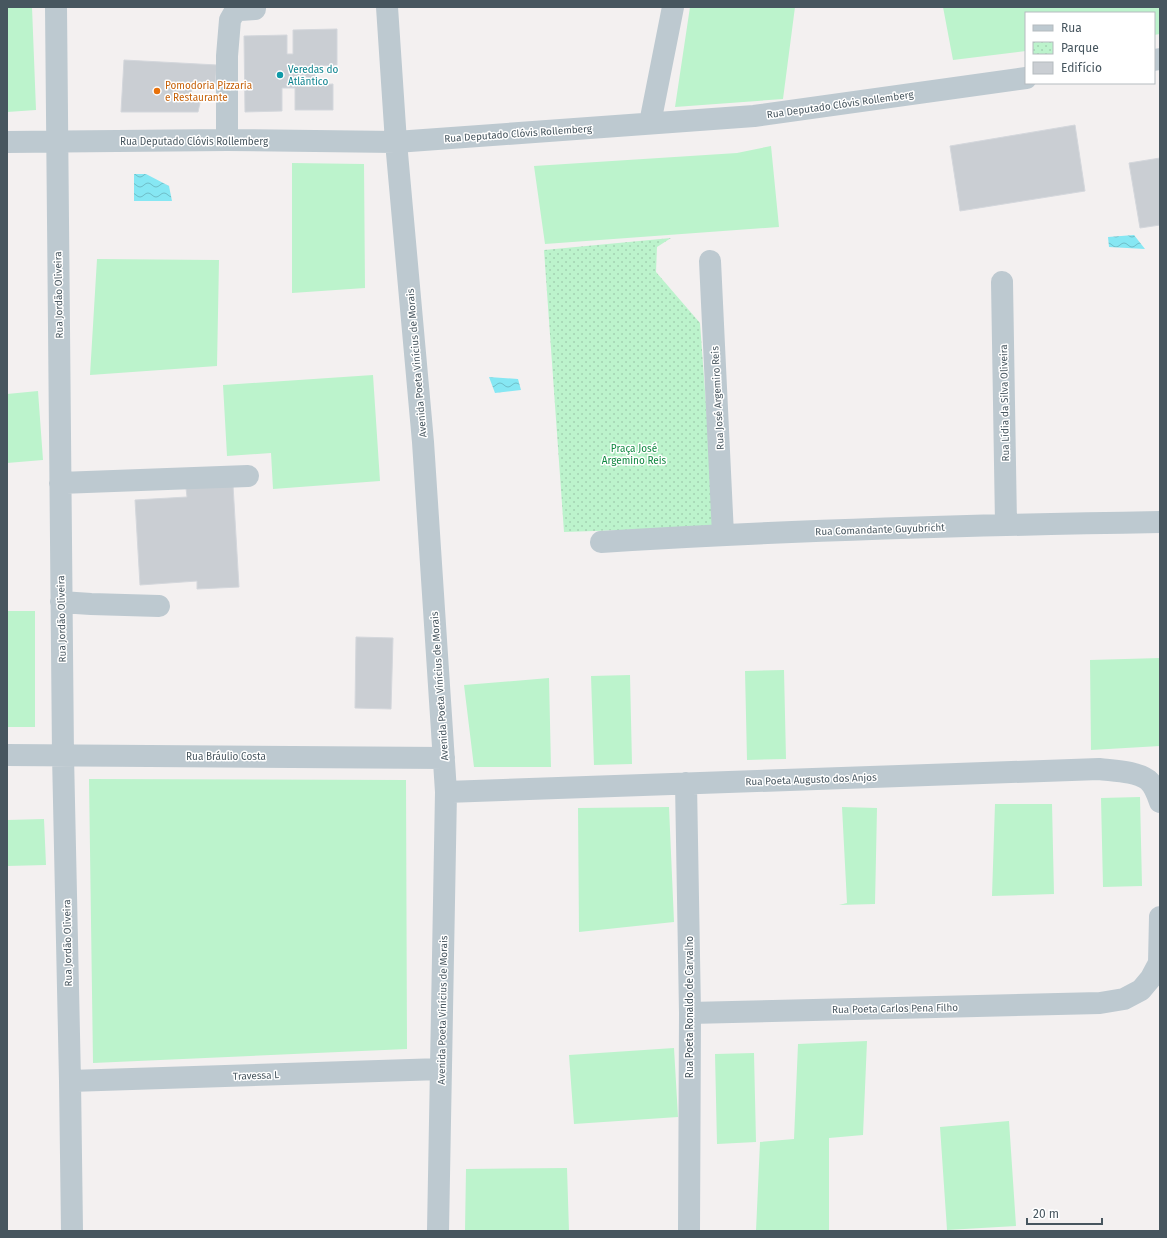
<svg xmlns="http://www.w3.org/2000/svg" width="1167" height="1238" viewBox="0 0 1167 1238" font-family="'Fira Sans',sans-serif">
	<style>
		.green { fill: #bcf3cc }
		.park { fill: url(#park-dots) }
		.water { fill: url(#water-waves) }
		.building { fill: #caced3; stroke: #d4d7dc }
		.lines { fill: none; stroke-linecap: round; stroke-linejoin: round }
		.minor { stroke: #bdc9d0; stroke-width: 22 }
		.culture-dot { fill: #0f9aa8; stroke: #fff; stroke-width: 1.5 }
		.food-dot { fill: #e8710a; stroke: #fff; stroke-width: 1.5 }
		.labels { text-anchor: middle; stroke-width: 3; stroke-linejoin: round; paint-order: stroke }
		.culture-label { font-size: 10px; fill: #0d838f; stroke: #fff; text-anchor: start }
		.food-label { font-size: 10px; fill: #c56008; stroke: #fff; text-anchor: start }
		.street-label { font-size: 10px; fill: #47565f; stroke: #fff }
		.park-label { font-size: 10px; fill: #108841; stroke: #fff }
	</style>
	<defs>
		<pattern id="park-dots" width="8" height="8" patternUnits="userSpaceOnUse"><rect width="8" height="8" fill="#bcf3cc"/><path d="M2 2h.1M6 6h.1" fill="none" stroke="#a3d2b2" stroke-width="1.8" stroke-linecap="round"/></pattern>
		<pattern id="water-waves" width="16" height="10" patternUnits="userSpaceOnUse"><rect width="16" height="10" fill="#86e7f3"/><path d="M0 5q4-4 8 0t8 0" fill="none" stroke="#6fbec8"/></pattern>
	</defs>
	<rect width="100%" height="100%" fill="#f3f0f0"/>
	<path class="green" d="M 7,7 L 32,7 L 36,110 L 7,112 Z
		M 690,7 L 795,7 L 783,99 L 675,107 Z
		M 943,7 L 1160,7 L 1160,34 L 1154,35 L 1154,13 L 1026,13 L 1026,51 L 953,60 Z
		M 771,146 L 779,227 L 545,244 L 534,166 L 737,153 Z
		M 292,163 L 364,164 L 365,288 L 292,293 Z
		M 97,259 L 219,260 L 217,366 L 90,375 Z
		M 373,375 L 380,481 L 273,489 L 271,453 L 227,456 L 223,385 Z
		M 38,391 L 43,460 L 7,463 L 7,394 Z
		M 7,611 L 35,611 L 35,727 L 7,727 Z
		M 1160,658 L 1160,746 L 1091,750 L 1090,660 Z
		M 784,670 L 786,759 L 747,760 L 745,671 Z
		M 630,675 L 632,764 L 594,765 L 591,676 Z
		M 549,678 L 551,767 L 474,767 L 464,685 Z
		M 89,779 L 406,780 L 407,1049 L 93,1063 Z
		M 1140,797 L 1142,886 L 1103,887 L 1101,798 Z
		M 995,804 L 1052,804 L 1054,894 L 992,896 Z
		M 669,807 L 674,922 L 579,932 L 578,808 Z
		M 842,807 L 877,808 L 875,904 L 839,905 L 847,903 Z
		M 44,819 L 46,865 L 7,866 L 7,820 Z
		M 867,1041 L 863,1135 L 829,1138 L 829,1231 L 756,1231 L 760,1142 L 794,1139 L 798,1044 Z
		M 674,1048 L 678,1117 L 574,1124 L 569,1055 Z
		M 754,1053 L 756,1142 L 717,1144 L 715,1054 Z
		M 1009,1121 L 1016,1226 L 947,1230 L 940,1127 Z
		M 567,1168 L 569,1231 L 465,1231 L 466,1169 Z"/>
	<path class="park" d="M 671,238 L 657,247 L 656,272 L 700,323 L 715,527 L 564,532 L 544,250 Z"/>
	<path class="water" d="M 134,174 L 146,174 L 169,186 L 172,201 L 134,201 Z
		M 1134,235 L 1145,249 L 1109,247 L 1108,237 Z
		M 489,377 L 518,379 L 521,390 L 495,393 Z"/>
	<path class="building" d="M 337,29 L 337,65 L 315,66 L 315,85 L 333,84 L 333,110 L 295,110 L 295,88 L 282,88 L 282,111 L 245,112 L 244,36 L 287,35 L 287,54 L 293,54 L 293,30 Z
		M 124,60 L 217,65 L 215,84 L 191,85 L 192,96 L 201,98 L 198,112 L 121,112 Z
		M 1075,125 L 1085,191 L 960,211 L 950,146 Z
		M 1160,158 L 1160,225 L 1140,228 L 1129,163 Z
		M 233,485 L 239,587 L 197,589 L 197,581 L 140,585 L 135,500 L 187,497 L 186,488 Z
		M 356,637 L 393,638 L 391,709 L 355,708 Z"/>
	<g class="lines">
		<path class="minor" d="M 56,7 L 63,755 L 70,1081 L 72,1231
			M 387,7 L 396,142 L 423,442 L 446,792 L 438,1231
			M 1154,60 L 1160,59
			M 650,123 L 673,7
			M 227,140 L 227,56 L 230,20 L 234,13 L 240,10 L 255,9
			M 7,142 L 227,140 L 396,142 L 754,116 L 1026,78
			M 710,261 L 723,535
			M 1002,282 L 1006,524
			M 60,483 L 248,476
			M 601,542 C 787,530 974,525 1160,522
			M 61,602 L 91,604 L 159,606
			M 7,755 L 444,758
			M 686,783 L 690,1013 L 689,1231
			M 446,792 L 1099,769 C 1115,771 1135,771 1148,780 C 1154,785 1158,796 1160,802
			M 690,1013 L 1100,1003 L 1124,999 L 1141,990 L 1151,978 L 1159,963 L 1160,917
			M 70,1081 L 441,1069"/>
	</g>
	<circle class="culture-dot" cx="280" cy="75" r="4"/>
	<circle class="food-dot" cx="157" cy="91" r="4"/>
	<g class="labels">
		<g class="culture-label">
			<text x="288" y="73">Veredas do<tspan x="288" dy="12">Atlãntico</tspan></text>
		</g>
		<g class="food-label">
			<text x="165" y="89">Pomodoria Pizzaria<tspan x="165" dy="12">e Restaurante</tspan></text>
		</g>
		<g class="street-label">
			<text transform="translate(840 104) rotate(-8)" y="4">Rua Deputado Clóvis Rollemberg</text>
			<text transform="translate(518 133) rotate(-4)" y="4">Rua Deputado Clóvis Rollemberg</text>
			<text x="194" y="145">Rua Deputado Clóvis Rollemberg</text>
			<text transform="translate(58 295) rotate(-91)" y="4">Rua Jordão Oliveira</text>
			<text transform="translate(416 363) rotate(-95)" y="4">Avenida Poeta Vinícius de Morais</text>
			<text transform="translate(717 398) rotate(-93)" y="4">Rua José Argemiro Reis</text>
			<text transform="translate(1004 403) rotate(-91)" y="4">Rua Lídia da Silva Oliveira</text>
			<text transform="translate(880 529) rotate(-2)" y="4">Rua Comandante Guyubricht</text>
			<text transform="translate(61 619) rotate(-91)" y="4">Rua Jordão Oliveira</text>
			<text transform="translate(439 686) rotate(-94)" y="4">Avenida Poeta Vinícius de Morais</text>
			<text x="226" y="760">Rua Bráulio Costa</text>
			<text transform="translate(811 779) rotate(-2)" y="4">Rua Poeta Augusto dos Anjos</text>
			<text transform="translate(67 943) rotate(-91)" y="4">Rua Jordão Oliveira</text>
			<text transform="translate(689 1007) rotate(-90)" y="4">Rua Poeta Ronaldo de Carvalho</text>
			<text transform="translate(895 1008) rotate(-1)" y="4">Rua Poeta Carlos Pena Filho</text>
			<text transform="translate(442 1010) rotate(-89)" y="4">Avenida Poeta Vinícius de Morais</text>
			<text transform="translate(256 1075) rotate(-2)" y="4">Travessa L</text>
		</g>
		<g class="park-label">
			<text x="634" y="452">Praça José<tspan x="634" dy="12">Argemino Reis</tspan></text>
		</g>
	</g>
	<rect width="1167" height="1238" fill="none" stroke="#47565f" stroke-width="16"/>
	<rect x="1025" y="12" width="130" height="72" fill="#ffffff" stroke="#b5bbbf"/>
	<rect x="1033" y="25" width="20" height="6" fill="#bdc9d0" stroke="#b5bbbf"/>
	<text x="1061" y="32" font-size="12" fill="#47565f">Rua</text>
	<rect x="1033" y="42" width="20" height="12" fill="url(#park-dots)" stroke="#b5bbbf"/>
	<text x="1061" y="52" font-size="12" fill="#47565f">Parque</text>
	<rect x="1033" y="62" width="20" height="12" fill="#caced3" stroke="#b5bbbf"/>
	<text x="1061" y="72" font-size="12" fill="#47565f">Edifício</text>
	<path d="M1027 1218v6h75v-6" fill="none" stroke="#47565f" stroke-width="2"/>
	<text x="1033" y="1218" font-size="12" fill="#47565f" stroke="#ffffff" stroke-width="3" paint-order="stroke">20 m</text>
</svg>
